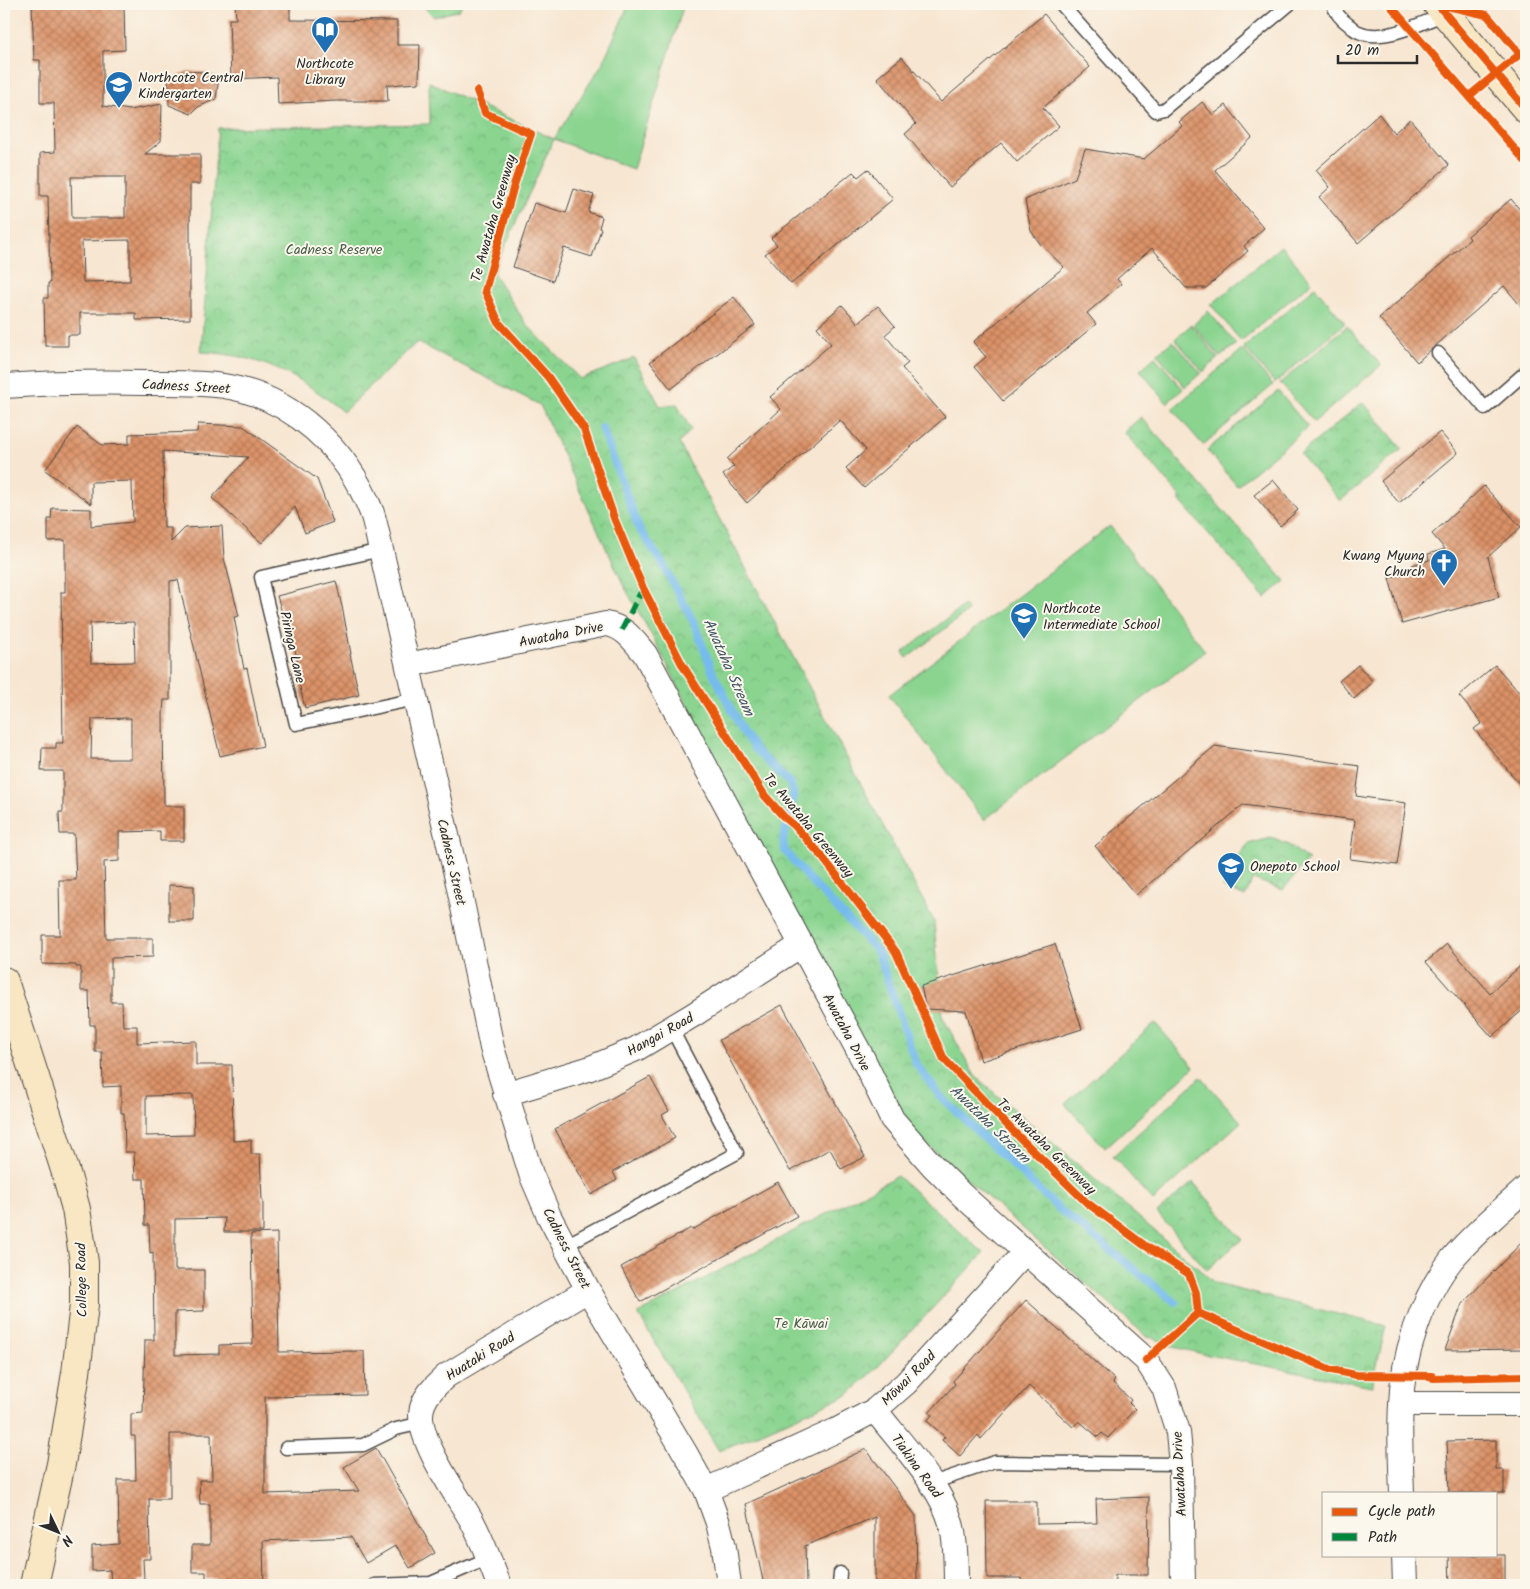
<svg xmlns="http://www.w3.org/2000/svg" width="1530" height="1589" viewBox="0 0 1530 1589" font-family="Kalam,sans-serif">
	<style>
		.grass { fill: #8ad490; stroke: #5a805e }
		.park { fill: url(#park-crowns); stroke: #5a805e }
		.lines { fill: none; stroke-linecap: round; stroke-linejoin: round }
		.stream { stroke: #76bbed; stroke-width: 8 }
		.building { fill: url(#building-cross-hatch); fill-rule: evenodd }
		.lane-casing { stroke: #4a4744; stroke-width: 15 }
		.street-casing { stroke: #4a4744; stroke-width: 26 }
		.secondary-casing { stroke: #4a4744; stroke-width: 30 }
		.lane { stroke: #fff; stroke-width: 12 }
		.street { stroke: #fff; stroke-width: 24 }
		.secondary { stroke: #f9e7c3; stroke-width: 28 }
		.quiet { stroke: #00873e; stroke-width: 6; stroke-dasharray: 12 6; stroke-linecap: butt }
		.cycleway-casing { stroke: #fbf7ec; stroke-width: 11 }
		.cycleway { stroke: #e8590c; stroke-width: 8 }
		.labels { text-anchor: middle; stroke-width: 4; stroke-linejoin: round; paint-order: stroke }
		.poi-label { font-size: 14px; fill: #2b2b2b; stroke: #fbf7ec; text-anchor: start }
		.street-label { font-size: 14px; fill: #2b2b2b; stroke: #fbf7ec }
		.park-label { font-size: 14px; fill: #485e49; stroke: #fbf7ec }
		.water-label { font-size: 15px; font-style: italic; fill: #425665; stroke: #fbf7ec }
	</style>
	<defs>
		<pattern id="park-crowns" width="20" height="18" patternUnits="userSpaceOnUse" patternTransform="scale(1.25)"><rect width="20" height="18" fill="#8ad490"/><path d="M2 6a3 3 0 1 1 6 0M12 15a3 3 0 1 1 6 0" fill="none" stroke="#77b67c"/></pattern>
		<pattern id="building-cross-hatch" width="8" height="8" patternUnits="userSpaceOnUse" patternTransform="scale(1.25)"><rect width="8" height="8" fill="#dc9267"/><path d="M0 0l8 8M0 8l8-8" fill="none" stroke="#b37755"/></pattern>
	</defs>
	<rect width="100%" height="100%" fill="#fbf7ec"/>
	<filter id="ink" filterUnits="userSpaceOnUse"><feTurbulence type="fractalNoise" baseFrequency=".02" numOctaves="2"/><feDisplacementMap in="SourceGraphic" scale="10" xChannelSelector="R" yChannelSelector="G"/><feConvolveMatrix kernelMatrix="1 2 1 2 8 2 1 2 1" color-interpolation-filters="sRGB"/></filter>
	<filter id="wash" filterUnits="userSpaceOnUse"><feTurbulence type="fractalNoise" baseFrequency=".0096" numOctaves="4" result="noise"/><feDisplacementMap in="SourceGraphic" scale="20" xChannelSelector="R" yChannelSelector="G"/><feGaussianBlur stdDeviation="1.12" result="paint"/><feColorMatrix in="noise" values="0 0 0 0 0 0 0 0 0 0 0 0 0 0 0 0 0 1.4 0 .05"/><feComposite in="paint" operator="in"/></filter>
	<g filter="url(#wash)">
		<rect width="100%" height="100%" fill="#f7e6d1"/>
		<path class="grass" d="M 421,4 L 463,4 L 459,10 L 434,17 Z
			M 629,4 L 684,4 L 633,169 L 554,139 L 602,64 Z
			M 1281,246 L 1312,282 L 1241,341 L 1211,305 Z
			M 1315,287 L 1345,323 L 1275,383 L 1244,347 Z
			M 1208,311 L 1236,344 L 1220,357 L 1193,325 Z
			M 1191,325 L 1218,358 L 1203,372 L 1175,339 Z
			M 1347,326 L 1381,365 L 1314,422 L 1280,383 Z
			M 1173,341 L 1201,373 L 1185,387 L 1157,354 Z
			M 1243,349 L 1273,385 L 1203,445 L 1172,409 Z
			M 1155,357 L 1183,389 L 1167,403 L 1140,370 Z
			M 1278,391 L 1308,427 L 1237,486 L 1207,450 Z
			M 1110,526 L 1205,651 L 984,820 L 889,695 Z
			M 964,606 L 968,611 L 907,658 L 903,652 Z
			M 1155,1023 L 1194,1067 L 1105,1148 L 1065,1104 Z
			M 1201,1077 L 1241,1122 L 1153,1201 L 1113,1156 Z"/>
		<path class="park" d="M 429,82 L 554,139 L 493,273 L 527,325 L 580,379 L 634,358 L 660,406 L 677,404 L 691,430 L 679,443 L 934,921 L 942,1016 L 975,1076 L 1216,1284 L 1386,1326 L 1372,1386 L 1203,1354 L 1174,1347 L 1145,1335 L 890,1112 L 848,1056 L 799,916 L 729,786 L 657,645 L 624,586 L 540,405 L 417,342 L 343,412 C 302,376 256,354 201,352 L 218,128 L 430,124 Z
			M 1363,402 L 1402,449 L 1340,501 L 1300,454 Z
			M 1141,417 L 1285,581 L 1265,598 L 1180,501 L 1180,496 L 1124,432 Z
			M 1271,838 L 1289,845 L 1308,860 L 1283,890 L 1253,879 L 1245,897 L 1223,887 L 1237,858 L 1248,844 Z
			M 897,1176 L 984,1253 L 874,1371 L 849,1394 L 719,1451 L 638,1314 Z
			M 1193,1182 L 1242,1239 L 1207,1270 L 1157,1213 Z"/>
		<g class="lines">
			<path class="stream" d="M 602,428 L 639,529 L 661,561 L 693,621 L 713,673 L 744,734 L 756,751 L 789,782 L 793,791 L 793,800 L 783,840 L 785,851 L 808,878 L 878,952 L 916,1064 L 940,1096 L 1059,1209 L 1175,1302"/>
		</g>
		<g id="blocks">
			<path class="building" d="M 32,4 L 124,4 L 125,50 L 103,51 L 103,106 L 130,110 L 162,104 L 161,141 L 145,154 L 200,154 L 200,184 L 190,184 L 190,319 L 136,320 L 136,313 L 80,313 L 80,335 L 68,335 L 68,346 L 45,346 L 44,298 L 48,298 L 48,283 L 50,283 L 48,196 L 40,196 L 40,153 L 55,152 L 54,103 L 40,103 L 40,60 L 34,60 ZM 71,177 L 125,177 L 125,218 L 72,218 ZM 130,240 L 130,281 L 83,282 L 82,241 Z
				M 235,4 L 290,4 L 290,20 L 397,21 L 397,45 L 420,45 L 419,83 L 387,85 L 388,101 L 336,101 L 278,104 L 277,77 L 231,79 L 229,19 L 236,19 Z
				M 1044,14 L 1090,67 L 1043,108 L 1059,126 L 1017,162 L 1001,143 L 950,187 L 905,134 L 916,124 L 877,78 L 902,57 L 941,102 Z
				M 187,71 L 202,72 L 219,77 L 216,99 L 198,107 L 191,114 L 169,105 L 168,77 L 177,76 Z
				M 1202,102 L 1213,115 L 1226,105 L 1252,138 L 1215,170 L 1264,228 L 1244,246 L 1248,251 L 1206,288 L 1186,288 L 1152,248 L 1117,279 L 1121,284 L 1087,313 L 1096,324 L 1003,401 L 974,367 L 986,357 L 973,342 L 1064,267 L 1041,245 L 1031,231 L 1025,200 L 1075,178 L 1085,149 L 1144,159 L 1182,126 L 1179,122 Z
				M 1379,114 L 1394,133 L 1410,119 L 1449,165 L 1358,243 L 1319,197 L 1330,187 L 1316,170 Z
				M 868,169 L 893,199 L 791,284 L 765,254 L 777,245 L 771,238 L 853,172 L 858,177 Z
				M 574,189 L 594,195 L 588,212 L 602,217 L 599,228 L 601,229 L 592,257 L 564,248 L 553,281 L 513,267 L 534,203 L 566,213 Z
				M 1511,199 L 1526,217 L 1526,312 L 1504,286 L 1417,362 L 1379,318 L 1470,239 L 1468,236 Z
				M 734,297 L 755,325 L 671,389 L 650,362 Z
				M 842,305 L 858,323 L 878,306 L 895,326 L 885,335 L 908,363 L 902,368 L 945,417 L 864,488 L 846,468 L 866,450 L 840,420 L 747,503 L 723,475 L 734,466 L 727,459 L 781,409 L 770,397 L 831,344 L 817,327 Z
				M 198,424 L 243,426 L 317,479 L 333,522 L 305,533 L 295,507 L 262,543 L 212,498 L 248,457 L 163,451 L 164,528 L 171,528 L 171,542 L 185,528 L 222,526 L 224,558 L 239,616 L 234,617 L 244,669 L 247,668 L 263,746 L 220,756 L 178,580 L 170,581 L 170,700 L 164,700 L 163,712 L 164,806 L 184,806 L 184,841 L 160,841 L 160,831 L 119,832 L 119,861 L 104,862 L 106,938 L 153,938 L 153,957 L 111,958 L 111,1002 L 122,1002 L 123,1026 L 137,1026 L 137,1043 L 196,1041 L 196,1065 L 232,1065 L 233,1141 L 251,1140 L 251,1154 L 260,1154 L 262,1200 L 263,1200 L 263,1232 L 224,1232 L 225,1218 L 175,1219 L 175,1270 L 204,1270 L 204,1311 L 175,1312 L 175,1355 L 219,1354 L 219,1345 L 253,1344 L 251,1234 L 277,1233 L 279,1352 L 364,1351 L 365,1395 L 265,1397 L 265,1494 L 359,1491 L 344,1467 L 376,1448 L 435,1553 L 410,1568 L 397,1547 L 396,1548 L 395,1546 L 366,1563 L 351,1537 L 263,1541 L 264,1585 L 231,1585 L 231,1579 L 206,1579 L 206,1572 L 192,1572 L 192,1545 L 210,1545 L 210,1504 L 200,1504 L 199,1480 L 212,1480 L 211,1434 L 170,1434 L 170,1499 L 149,1499 L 150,1559 L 143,1559 L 144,1580 L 138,1580 L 138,1585 L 111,1585 L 110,1570 L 92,1571 L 92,1546 L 119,1544 L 118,1480 L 136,1480 L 135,1436 L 131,1436 L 131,1414 L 143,1413 L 145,1340 L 154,1340 L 153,1252 L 150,1253 L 149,1225 L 145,1225 L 144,1179 L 135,1179 L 134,1152 L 125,1152 L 124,1113 L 121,1113 L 121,1086 L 103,1087 L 102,1052 L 95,1052 L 95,1025 L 90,1025 L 89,991 L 81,991 L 81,967 L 76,967 L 76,965 L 42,964 L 42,935 L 60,935 L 59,880 L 76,880 L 74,834 L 60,834 L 59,812 L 63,812 L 63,771 L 41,771 L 42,748 L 56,748 L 56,743 L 63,743 L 61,592 L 65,592 L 65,540 L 48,541 L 48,519 L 51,519 L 52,508 L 91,509 L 91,526 L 133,522 L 132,481 L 91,482 L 91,504 L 45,470 L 77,427 L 102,445 L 129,444 L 129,434 L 197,432 ZM 134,622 L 135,662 L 91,663 L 90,623 ZM 131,718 L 131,759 L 91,759 L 92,719 ZM 193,1095 L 194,1135 L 146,1136 L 146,1096 Z
				M 1440,432 L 1458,453 L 1399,503 L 1381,481 Z
				M 1273,480 L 1298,510 L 1280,526 L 1254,495 Z
				M 1484,486 L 1521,527 L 1488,557 L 1499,597 L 1402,624 L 1389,578 L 1414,571 L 1412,565 L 1429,560 L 1428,554 L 1445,549 L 1432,534 Z
				M 336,581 L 343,611 L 351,654 L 350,654 L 359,695 L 305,708 L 297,675 L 300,674 L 290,625 L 286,626 L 277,596 Z
				M 1358,665 L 1373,682 L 1354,699 L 1339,681 Z
				M 1495,665 L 1526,700 L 1526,792 L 1474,729 L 1482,723 L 1459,696 Z
				M 1215,746 L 1360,766 L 1356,796 L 1406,803 L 1397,865 L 1350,859 L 1355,820 L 1243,805 L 1136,895 L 1095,846 Z
				M 169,885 L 194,886 L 194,921 L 169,921 Z
				M 1055,944 L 1082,1029 L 981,1061 L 966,1011 L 926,1009 L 921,986 Z
				M 1447,944 L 1490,993 L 1526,961 L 1526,1007 L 1492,1037 L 1426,962 Z
				M 782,1005 L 865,1157 L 841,1169 L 830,1149 L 790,1171 L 719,1040 Z
				M 650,1077 L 669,1111 L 662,1115 L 675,1138 L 613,1172 L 617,1180 L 591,1195 L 555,1129 Z
				M 778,1182 L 797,1216 L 640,1302 L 621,1267 L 691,1228 L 692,1230 Z
				M 1526,1238 L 1526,1349 L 1445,1350 L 1462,1304 Z
				M 1026,1300 L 1115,1380 L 1113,1383 L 1131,1400 L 1129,1403 L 1135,1409 L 1108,1438 L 1102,1433 L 1098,1437 L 1079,1421 L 1073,1427 L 1029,1386 L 981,1439 L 978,1435 L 960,1456 L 942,1440 L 945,1437 L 927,1421 L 932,1415 L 929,1413 L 955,1384 L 953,1381 Z
				M 1496,1440 L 1496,1470 L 1504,1470 L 1504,1493 L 1449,1493 L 1447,1441 Z
				M 866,1449 L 916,1516 L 917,1585 L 875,1585 L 875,1517 L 805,1546 L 806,1585 L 764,1585 L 746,1504 Z
				M 1149,1497 L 1148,1575 L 1115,1575 L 1115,1585 L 1022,1585 L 1021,1578 L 987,1578 L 986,1501 L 1033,1501 L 1033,1502 L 1037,1502 L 1037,1524 L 1097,1523 L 1096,1499 Z
				M 1449,1555 L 1505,1555 L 1505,1585 L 1450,1585 Z"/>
		</g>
	</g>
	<g filter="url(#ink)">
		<use href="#blocks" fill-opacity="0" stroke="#4a4744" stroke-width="1"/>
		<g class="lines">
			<defs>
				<path id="lane" d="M 1061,4 L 1156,111 L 1164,109 L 1290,4
					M 1333,4 C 1335,12 1342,20 1349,25 C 1352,27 1355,31 1359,32 C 1383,43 1422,23 1445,14
					M 1438,353 L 1485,408 L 1526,372
					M 381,550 L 261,577 L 296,724 L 416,699
					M 564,1246 L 737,1153 L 671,1028
					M 286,1448 L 363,1445 L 396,1429 L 422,1423
					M 932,1483 L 995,1462 L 1181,1464
					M 374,1585 L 431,1583 L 489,1558
					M 839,1585 L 840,1573"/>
				<path id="street" d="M 4,386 C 50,383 97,382 144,383 C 170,383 198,382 224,386 C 293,397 347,449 372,513 C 376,525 378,538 381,550 L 458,883 L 492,1048 L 531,1174 L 549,1216 L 588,1290 L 687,1456 L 706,1490 L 718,1523 L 724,1547 L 729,1585
					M 408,665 L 606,624 C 625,627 633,640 645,654 L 863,1059 L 892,1119 L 932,1165 L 962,1195 L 1146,1360 L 1164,1388 L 1178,1432 L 1181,1464 L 1183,1585
					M 505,1094 L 588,1069 L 636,1049 L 693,1015 L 801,945
					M 1401,1404 L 1526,1404
					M 875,1410 C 901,1444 946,1490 953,1532 C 956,1549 956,1567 956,1585
					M 706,1490 L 837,1430 L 875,1410 L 906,1383 L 1025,1252
					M 1402,1493 C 1401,1464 1399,1434 1401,1405 C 1402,1357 1422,1297 1452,1259 C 1474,1233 1501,1211 1526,1188
					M 1404,1555 L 1405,1585
					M 499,1585 C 491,1564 483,1542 472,1521 C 457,1495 420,1444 421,1414 C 422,1398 434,1387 446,1376 L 588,1290"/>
				<path id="secondary" d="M 1437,4 L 1526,109
					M 4,981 L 66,1173 L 76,1209 L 84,1262 L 84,1305 L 76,1373 L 61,1464 L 34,1585"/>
			</defs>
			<use href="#lane" class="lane-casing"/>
			<use href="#street" class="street-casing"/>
			<use href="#secondary" class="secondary-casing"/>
			<use href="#lane" class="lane"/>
			<use href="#street" class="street"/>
			<use href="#secondary" class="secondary"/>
			<path class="quiet" d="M 622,630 L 643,588"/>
			<defs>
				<path id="cycleway" d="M 1389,4 L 1526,162
					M 1437,4 L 1526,109
					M 1438,4 L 1487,15 L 1520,54 L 1469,96
					M 477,91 L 485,113 L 531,134 L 514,185 L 485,291 L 499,323 L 548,377 L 584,429 L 614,518 L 643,588 L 683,666 L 765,796 L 783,816 L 795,826 L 820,854 L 896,952 L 944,1059 L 1012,1130 L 1086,1202 L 1144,1245 L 1189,1274 L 1196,1293 L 1198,1313 L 1331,1370 L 1356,1375 L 1432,1376 L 1433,1378 L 1526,1376
					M 1146,1360 L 1198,1313"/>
			</defs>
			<use href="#cycleway" class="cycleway-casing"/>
			<use href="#cycleway" class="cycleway"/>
		</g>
	</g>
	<defs>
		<symbol id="library-pin" viewBox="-11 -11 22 30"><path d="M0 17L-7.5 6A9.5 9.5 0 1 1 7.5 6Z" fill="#1f6fb2" stroke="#fbf7ec"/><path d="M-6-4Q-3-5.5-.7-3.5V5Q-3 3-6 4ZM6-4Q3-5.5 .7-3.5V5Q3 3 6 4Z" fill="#fff"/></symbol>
		<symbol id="school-pin" viewBox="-11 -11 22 30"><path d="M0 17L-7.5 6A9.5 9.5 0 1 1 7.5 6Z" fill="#1f6fb2" stroke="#fbf7ec"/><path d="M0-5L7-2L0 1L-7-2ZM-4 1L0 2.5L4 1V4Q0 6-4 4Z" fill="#fff"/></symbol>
		<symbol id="church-pin" viewBox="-11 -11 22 30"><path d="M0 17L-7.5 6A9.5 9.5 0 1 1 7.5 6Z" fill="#1f6fb2" stroke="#fbf7ec"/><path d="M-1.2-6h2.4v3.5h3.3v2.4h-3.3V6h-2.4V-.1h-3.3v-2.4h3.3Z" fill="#fff"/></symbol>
	</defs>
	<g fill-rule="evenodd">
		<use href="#library-pin" x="309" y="14" width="32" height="43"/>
		<use href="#school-pin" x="103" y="69" width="32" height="43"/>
		<use href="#church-pin" x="1428" y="547" width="32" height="43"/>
		<use href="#school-pin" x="1008" y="600" width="32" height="43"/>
		<use href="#school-pin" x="1215" y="850" width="32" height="43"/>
	</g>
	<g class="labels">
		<g class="poi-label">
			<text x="325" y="68" text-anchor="middle">Northcote<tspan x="325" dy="16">Library</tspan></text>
			<text x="138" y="82">Northcote Central<tspan x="138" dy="16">Kindergarten</tspan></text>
			<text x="1425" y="560" text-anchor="end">Kwang Myung<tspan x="1425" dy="16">Church</tspan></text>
			<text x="1043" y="613">Northcote<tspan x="1043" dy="16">Intermediate School</tspan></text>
			<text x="1250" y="871">Onepoto School</text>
		</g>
		<g class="street-label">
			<text transform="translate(493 218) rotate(-74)" y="5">Te Awataha Greenway</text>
			<text transform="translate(186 386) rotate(3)" y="5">Cadness Street</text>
			<text transform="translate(561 634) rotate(-11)" y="5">Awataha Drive</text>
			<text transform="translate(293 647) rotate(77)" y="5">Piringa Lane</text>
			<text transform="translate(809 825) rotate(50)" y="5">Te Awataha Greenway</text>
			<text transform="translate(452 862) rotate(77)" y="5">Cadness Street</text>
			<text transform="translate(847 1032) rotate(62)" y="5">Awataha Drive</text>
			<text transform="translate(660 1034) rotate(-29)" y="5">Hangai Road</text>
			<text transform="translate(1047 1146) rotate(44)" y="5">Te Awataha Greenway</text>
			<text transform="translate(567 1248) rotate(63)" y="5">Cadness Street</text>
			<text transform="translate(81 1280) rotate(-91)" y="5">College Road</text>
			<text transform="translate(480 1356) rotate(-32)" y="5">Huataki Road</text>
			<text transform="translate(908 1378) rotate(-45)" y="5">Mōwai Road</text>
			<text transform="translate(917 1466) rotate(54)" y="5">Tiakina Road</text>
			<text transform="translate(1179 1474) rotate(-93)" y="5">Awataha Drive</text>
		</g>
		<g class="park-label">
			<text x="334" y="254">Cadness Reserve</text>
			<text x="801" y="1328">Te Kāwai</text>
		</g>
		<g class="water-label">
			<text transform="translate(729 667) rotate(66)" y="5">Awataha Stream</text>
			<text transform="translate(990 1124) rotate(44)" y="5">Awataha Stream</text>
		</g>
	</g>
	<rect width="1530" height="1589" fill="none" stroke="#fbf7ec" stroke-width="20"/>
	<rect x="1322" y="1492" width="175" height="65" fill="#fbf7ec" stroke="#a8a59f"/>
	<rect x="1332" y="1508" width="25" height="8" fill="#e8590c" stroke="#a8a59f"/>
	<text x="1368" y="1516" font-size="15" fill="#2b2b2b">Cycle path</text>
	<rect x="1332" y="1533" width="25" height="8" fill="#00873e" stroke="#a8a59f"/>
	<text x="1368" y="1542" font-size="15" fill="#2b2b2b">Path</text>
	<g transform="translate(58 1532) rotate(133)" stroke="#fbf7ec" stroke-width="4" paint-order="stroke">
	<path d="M0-4L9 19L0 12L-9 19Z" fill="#2b2b2b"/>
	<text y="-8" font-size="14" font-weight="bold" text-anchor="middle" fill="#2b2b2b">N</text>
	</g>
	<path d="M1338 55v8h79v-8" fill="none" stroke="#2b2b2b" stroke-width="2.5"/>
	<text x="1345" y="55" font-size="15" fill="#2b2b2b" stroke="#fbf7ec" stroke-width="4" paint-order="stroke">20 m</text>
</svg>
